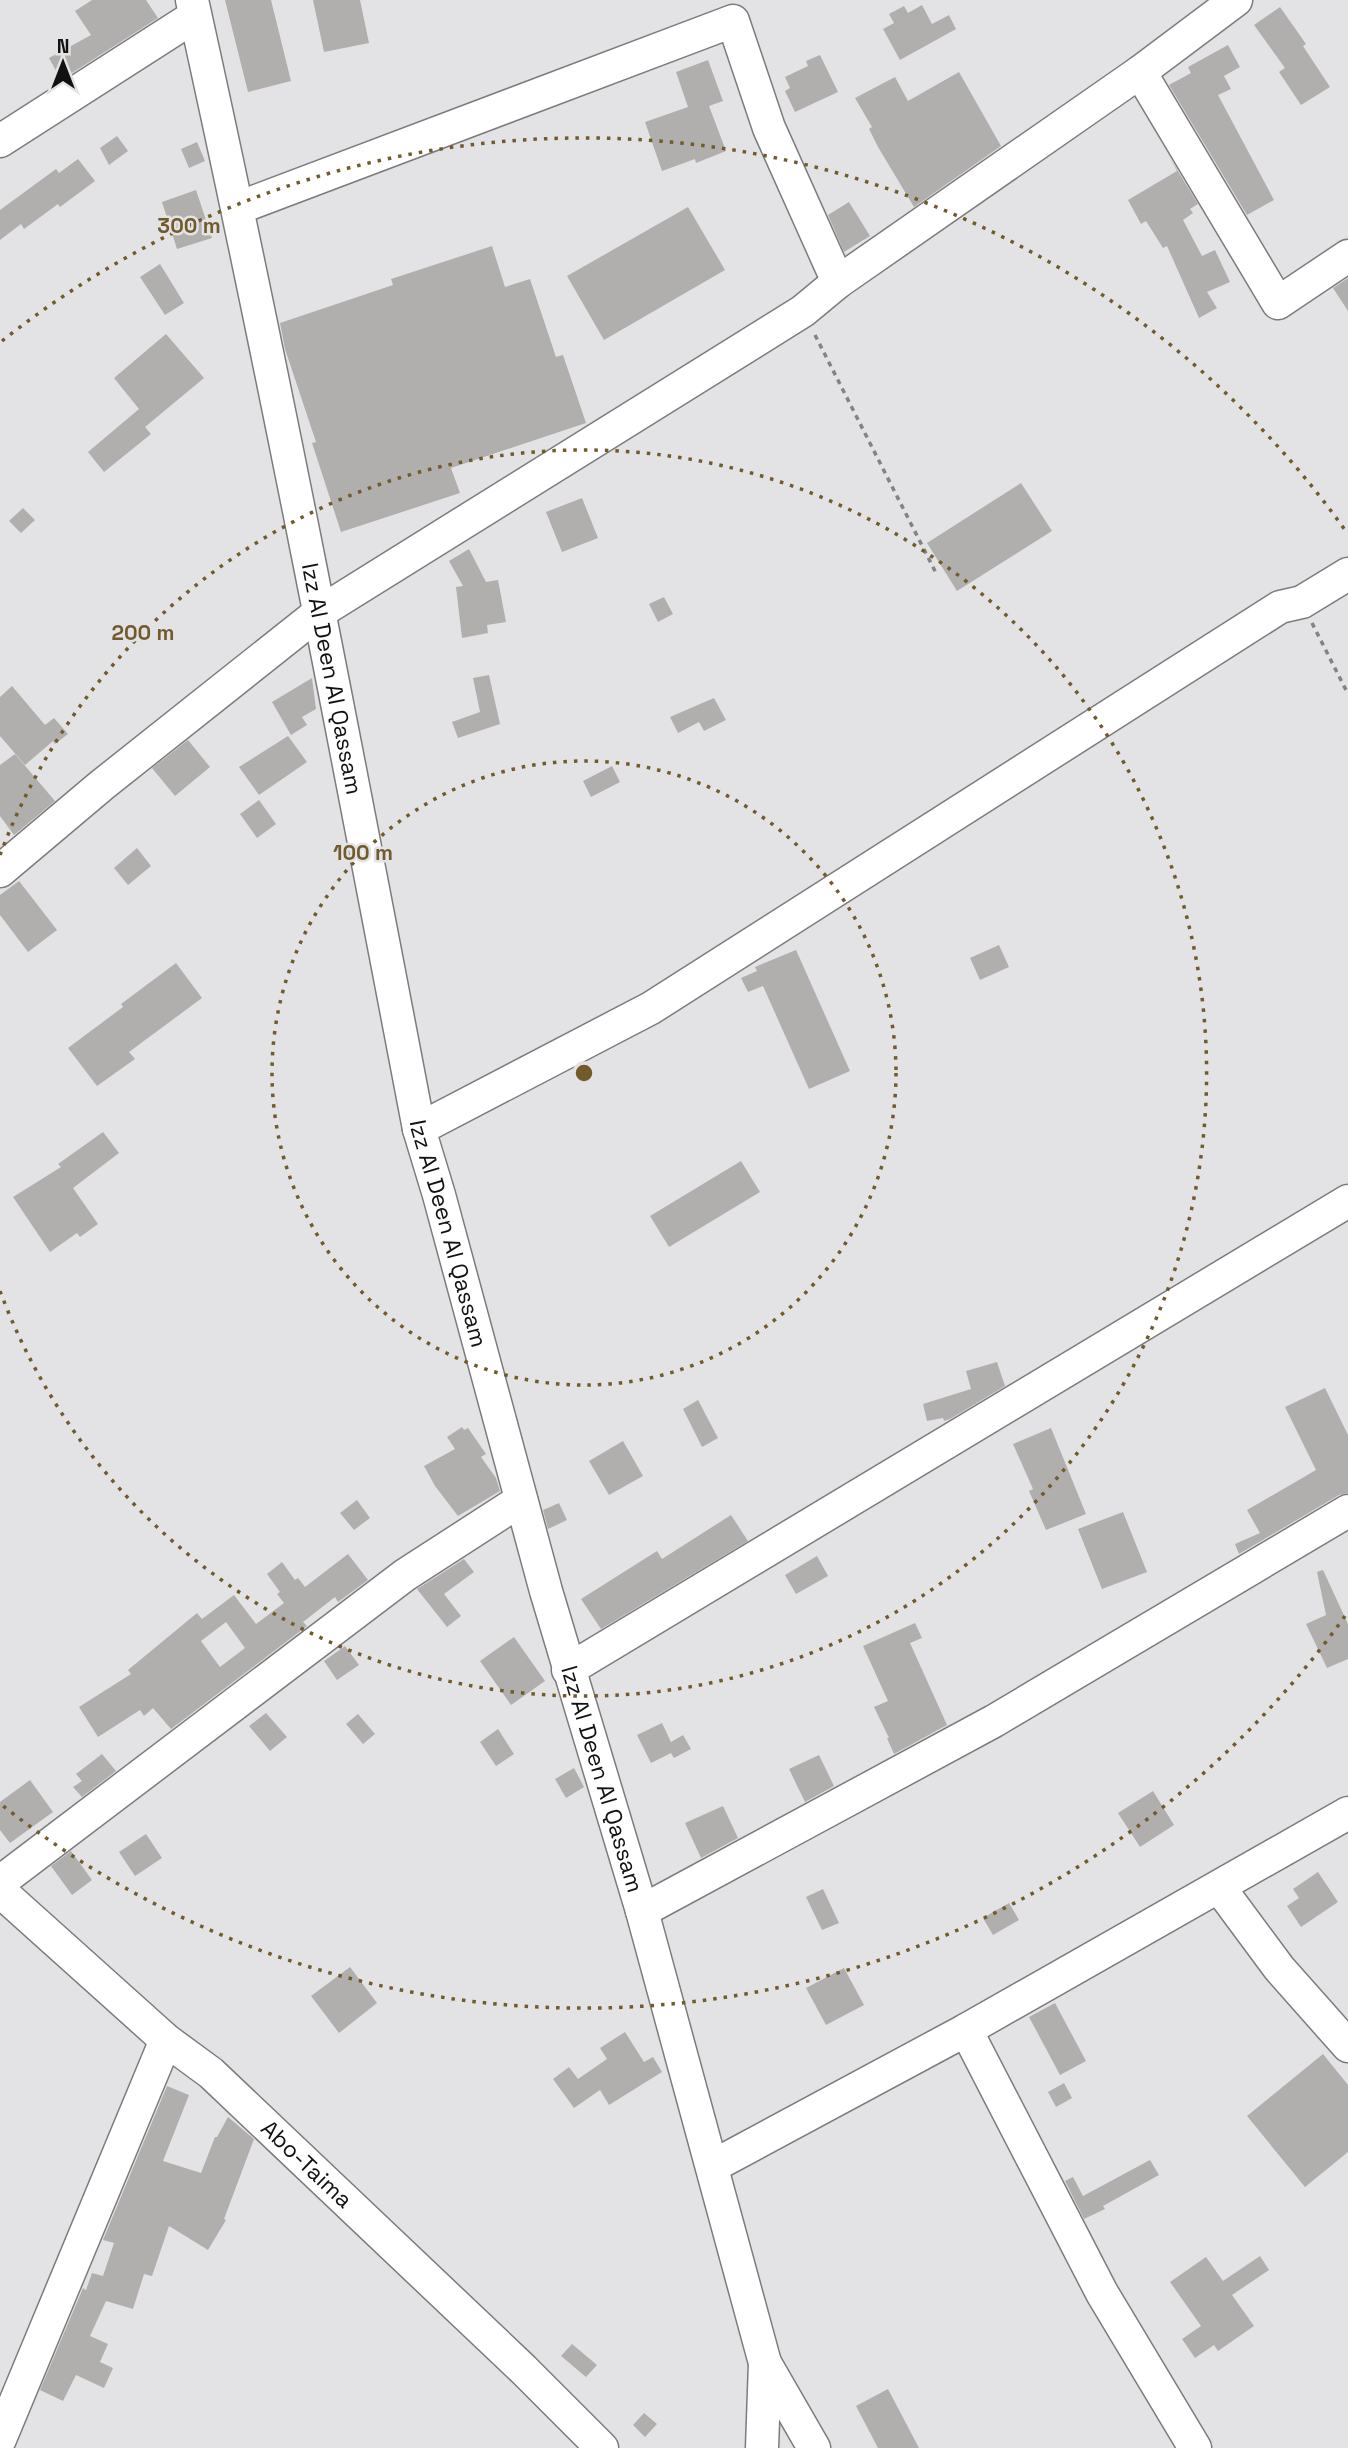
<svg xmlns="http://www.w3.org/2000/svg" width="1348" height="2448" viewBox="0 0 1348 2448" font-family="'Space Grotesk',sans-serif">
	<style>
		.building { fill: #b1afad; fill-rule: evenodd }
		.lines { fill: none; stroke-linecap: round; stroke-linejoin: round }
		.minor-casing { stroke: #7c7c7f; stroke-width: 35 }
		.path { stroke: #838385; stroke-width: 3.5; stroke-dasharray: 5 5; stroke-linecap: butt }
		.minor { stroke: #fff; stroke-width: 32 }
		.ring { fill: none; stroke: #725a2b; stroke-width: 3.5; stroke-dasharray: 3.5 7 }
		.labels { text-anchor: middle; stroke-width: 5; stroke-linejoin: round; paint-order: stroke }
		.street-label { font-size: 23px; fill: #121213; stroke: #e3e3e6 }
		.centre { fill: #725a2b; stroke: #e3e3e6; stroke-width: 3.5 }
		.ring-label { font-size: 21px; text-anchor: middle; font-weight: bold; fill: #725a2b; stroke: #e3e3e6; stroke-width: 5; stroke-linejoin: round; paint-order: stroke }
	</style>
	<rect width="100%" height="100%" fill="#e3e3e6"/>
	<path class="building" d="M 92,0 L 146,0 L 158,18 L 61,80 L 49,58 L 91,35 L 75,11 Z
		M 225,0 L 271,0 L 291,81 L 248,92 Z
		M 313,0 L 360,0 L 369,43 L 324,52 Z
		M 922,5 L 932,24 L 949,15 L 956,29 L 900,60 L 883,29 L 894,23 L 889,14 L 904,6 L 908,13 Z
		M 1280,7 L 1306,44 L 1303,46 L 1330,87 L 1301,105 L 1279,72 L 1285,68 L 1254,25 Z
		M 1228,45 L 1240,67 L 1224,76 L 1231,89 L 1218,95 L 1274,200 L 1247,215 L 1169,85 L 1191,73 L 1188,67 Z
		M 820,55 L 838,92 L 795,112 L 785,91 L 790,88 L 785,77 L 808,66 L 806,61 Z
		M 708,60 L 723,101 L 709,106 L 726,151 L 696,163 L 695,159 L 662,171 L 645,122 L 688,107 L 676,72 Z
		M 959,72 L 1001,146 L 914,207 L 878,147 L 869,129 L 872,127 L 855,98 L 895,77 L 908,101 Z
		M 117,136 L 128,151 L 109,165 L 100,148 Z
		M 197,142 L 205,161 L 189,168 L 181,149 Z
		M 1170,158 L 1198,204 L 1190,209 L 1193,213 L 1183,220 L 1202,256 L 1215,250 L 1230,282 L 1207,292 L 1217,308 L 1199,318 L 1167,246 L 1163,248 L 1146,221 L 1141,224 L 1128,200 L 1177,171 Z
		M 78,159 L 95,181 L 60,207 L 58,204 L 24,229 L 21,224 L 0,240 L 0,210 L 56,169 L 59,173 Z
		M 196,190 L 212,238 L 177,249 L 162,202 Z
		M 849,202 L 870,236 L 844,252 L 828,215 Z
		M 688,207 L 725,270 L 604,340 L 567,276 Z
		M 492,246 L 505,287 L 530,279 L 556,357 L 563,355 L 586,423 L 451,468 L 460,493 L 341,532 L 312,443 L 316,442 L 285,349 L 280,323 L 393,285 L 391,279 Z
		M 160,264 L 184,303 L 165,315 L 140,277 Z
		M 1348,278 L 1348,311 L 1333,288 Z
		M 166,334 L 204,378 L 145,427 L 151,434 L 104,472 L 88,452 L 139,409 L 114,378 Z
		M 1021,483 L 1052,531 L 957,591 L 927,543 Z
		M 582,498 L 598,538 L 562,552 L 546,512 Z
		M 23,508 L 35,520 L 21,533 L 9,521 Z
		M 469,549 L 486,582 L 498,580 L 506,622 L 487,625 L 488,633 L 462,638 L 456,587 L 463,586 L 449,561 Z
		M 664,597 L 673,614 L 658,622 L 649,604 Z
		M 489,675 L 500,724 L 458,738 L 452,722 L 480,712 L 473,678 Z
		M 312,678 L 316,709 L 302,717 L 307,725 L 291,735 L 272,702 Z
		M 12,686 L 45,725 L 54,718 L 68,734 L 55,744 L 53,741 L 25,765 L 0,736 L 0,697 Z
		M 714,698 L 726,720 L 704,731 L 699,722 L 678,733 L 670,717 Z
		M 288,736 L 307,762 L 259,795 L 239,767 Z
		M 188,740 L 210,767 L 175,796 L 152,768 Z
		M 15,754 L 55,801 L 14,835 L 0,816 L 0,765 Z
		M 612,766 L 620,782 L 591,797 L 583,781 Z
		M 259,800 L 276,824 L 257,838 L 240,814 Z
		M 137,848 L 151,866 L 128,885 L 114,868 Z
		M 19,881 L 57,930 L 28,952 L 0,915 L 0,895 Z
		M 999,945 L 1009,967 L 980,980 L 970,958 Z
		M 796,950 L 850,1071 L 809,1089 L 763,986 L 748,992 L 741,978 L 757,971 L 755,967 Z
		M 176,963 L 202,998 L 129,1052 L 135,1059 L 97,1086 L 68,1048 L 123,1007 L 121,1004 Z
		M 103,1132 L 119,1153 L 73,1188 L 98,1224 L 80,1237 L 77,1233 L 50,1252 L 13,1197 L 61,1167 L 58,1164 Z
		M 741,1161 L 760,1192 L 669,1247 L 650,1216 Z
		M 997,1362 L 1005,1386 L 950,1419 L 944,1421 L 943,1418 L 927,1421 L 923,1404 L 971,1389 L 966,1371 Z
		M 1325,1388 L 1348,1435 L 1348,1493 L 1339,1495 L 1239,1554 L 1235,1544 L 1260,1533 L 1247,1510 L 1316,1470 L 1285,1407 Z
		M 698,1400 L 718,1438 L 702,1447 L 683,1409 Z
		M 462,1427 L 464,1430 L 468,1428 L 486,1454 L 481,1457 L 496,1478 L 500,1491 L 458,1516 L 435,1486 L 424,1466 L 455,1449 L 447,1437 Z
		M 1051,1428 L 1086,1514 L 1046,1530 L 1029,1491 L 1033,1489 L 1013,1444 Z
		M 623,1441 L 643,1476 L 609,1495 L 589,1461 Z
		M 357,1500 L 370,1518 L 354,1530 L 340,1513 Z
		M 559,1503 L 567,1520 L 548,1529 L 543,1510 Z
		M 1123,1512 L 1147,1572 L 1102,1589 L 1078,1529 Z
		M 731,1515 L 748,1541 L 601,1629 L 581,1599 L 657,1551 L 662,1559 Z
		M 348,1554 L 368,1580 L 338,1602 L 335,1597 L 303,1622 L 307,1626 L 171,1729 L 153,1708 L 144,1716 L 140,1710 L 98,1737 L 79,1707 L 131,1674 L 128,1670 L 197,1613 L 202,1619 L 234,1595 L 256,1624 L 284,1603 L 277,1594 L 280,1592 L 267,1574 L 282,1562 L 295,1580 L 298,1578 L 305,1587 ZM 226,1622 L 245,1648 L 220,1667 L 201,1641 Z
		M 817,1556 L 828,1576 L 796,1594 L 785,1575 Z
		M 464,1559 L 474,1572 L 444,1594 L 461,1616 L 447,1627 L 417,1589 Z
		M 1323,1570 L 1348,1624 L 1348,1659 L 1327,1668 L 1306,1624 L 1326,1615 L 1317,1572 Z
		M 915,1623 L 922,1638 L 910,1643 L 947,1725 L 894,1754 L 887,1738 L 889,1738 L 874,1707 L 888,1701 L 863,1646 Z
		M 514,1637 L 545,1681 L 511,1705 L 480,1661 Z
		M 345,1646 L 359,1665 L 337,1680 L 324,1661 Z
		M 266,1713 L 287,1737 L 270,1751 L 249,1726 Z
		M 358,1714 L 375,1734 L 363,1744 L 346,1724 Z
		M 662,1723 L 671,1742 L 683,1735 L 691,1749 L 674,1758 L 671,1753 L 651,1763 L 637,1735 Z
		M 498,1729 L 514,1754 L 496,1766 L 480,1742 Z
		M 102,1754 L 116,1771 L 82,1797 L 73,1787 L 82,1781 L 76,1774 Z
		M 819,1755 L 834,1786 L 805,1802 L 789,1769 Z
		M 574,1768 L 584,1787 L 566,1798 L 555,1779 Z
		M 30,1780 L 53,1812 L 10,1843 L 0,1830 L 0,1802 Z
		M 1153,1791 L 1174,1825 L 1140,1847 L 1118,1813 Z
		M 723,1806 L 738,1838 L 701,1858 L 685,1823 Z
		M 146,1834 L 162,1858 L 135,1876 L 119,1852 Z
		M 71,1851 L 92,1880 L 72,1895 L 51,1866 Z
		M 1318,1872 L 1338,1902 L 1301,1927 L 1287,1906 L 1299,1898 L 1293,1889 Z
		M 823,1889 L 839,1923 L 822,1930 L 806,1897 Z
		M 1009,1903 L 1019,1920 L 993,1935 L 983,1918 Z
		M 350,1967 L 377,2003 L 339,2033 L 311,1996 Z
		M 844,1968 L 864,2005 L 826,2025 L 806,1988 Z
		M 1055,2003 L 1086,2061 L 1060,2075 L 1029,2017 Z
		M 625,2032 L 644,2062 L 653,2057 L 662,2072 L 609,2105 L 600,2090 L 574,2108 L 553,2079 L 569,2067 L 578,2079 L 607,2059 L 600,2048 Z
		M 1323,2054 L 1348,2085 L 1348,2152 L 1305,2187 L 1247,2116 Z
		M 1064,2083 L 1072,2098 L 1056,2107 L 1048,2092 Z
		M 167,2086 L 189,2095 L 163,2161 L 201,2173 L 215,2137 L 217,2137 L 228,2117 L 254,2139 L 224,2219 L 226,2220 L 208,2250 L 169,2226 L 152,2276 L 144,2274 L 133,2309 L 106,2301 L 90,2336 L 108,2344 L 100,2362 L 113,2368 L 104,2388 L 76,2375 L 63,2401 L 40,2390 L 83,2288 L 86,2290 L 92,2273 L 103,2276 L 114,2243 L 103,2240 Z
		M 1150,2160 L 1159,2175 L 1103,2206 L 1105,2209 L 1084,2219 L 1065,2181 L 1073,2177 L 1083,2196 Z
		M 1260,2256 L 1269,2270 L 1232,2295 L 1254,2326 L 1218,2351 L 1214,2345 L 1195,2358 L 1182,2339 L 1201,2326 L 1170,2282 L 1206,2257 L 1223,2281 Z
		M 572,2344 L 597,2365 L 586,2377 L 561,2356 Z
		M 888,2389 L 919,2448 L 878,2448 L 856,2406 Z
		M 644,2413 L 657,2424 L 645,2437 L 633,2425 Z"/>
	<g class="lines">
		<defs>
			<g id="minor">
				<path id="s1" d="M 192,0 C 275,375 347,752 419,1129 L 439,1195 L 546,1591 L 642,1911 L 765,2363 L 762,2448"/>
				<path d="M 1140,72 L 1278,303 L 1348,256"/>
				<path d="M 0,141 L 195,16"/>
				<path d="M 238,208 L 733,21 L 769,128 L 838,282"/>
				<path d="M 0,871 L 102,785 L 320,612 L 803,311 L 838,282 L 1140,72 L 1236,0"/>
				<path d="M 419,1129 L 651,1008 L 1280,607 L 1302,602 L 1348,574"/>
				<path d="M 568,1670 L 1348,1201"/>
				<path d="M 0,1882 L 405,1575 L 521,1500"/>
				<path d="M 1219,1887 L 1279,1968 L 1348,2046"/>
				<path id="s2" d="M 0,1891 L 166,2040 L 211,2073 L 523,2369 L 602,2448"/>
				<path d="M 642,1911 L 994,1721 L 1348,1511"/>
				<path d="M 966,2030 L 1102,2293 L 1195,2448"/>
				<path d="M 713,2166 L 966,2030 L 1348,1813"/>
				<path d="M 765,2363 L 814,2448"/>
				<path d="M 0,2439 L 166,2040"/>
			</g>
		</defs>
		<use href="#minor" class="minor-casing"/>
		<path class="path" d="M 815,335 L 937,575
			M 1312,623 L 1348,694"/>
		<use href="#minor" class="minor"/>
	</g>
	<g class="ring">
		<circle cx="584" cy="1073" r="312"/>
		<path d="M0 855A623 623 0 1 1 0 1291"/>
		<path d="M1345 1616A935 935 0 0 1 2 1805M2 341A935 935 0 0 1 1345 530"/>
	</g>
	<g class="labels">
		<g class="street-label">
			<text dy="8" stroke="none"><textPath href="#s1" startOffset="693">Izz Al Deen Al Qassam</textPath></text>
			<text dy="8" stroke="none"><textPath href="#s1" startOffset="1260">Izz Al Deen Al Qassam</textPath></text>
			<text dy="8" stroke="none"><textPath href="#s1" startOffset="1827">Izz Al Deen Al Qassam</textPath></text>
			<text dy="8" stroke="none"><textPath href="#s2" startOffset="411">Abo-Taima</textPath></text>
		</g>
	</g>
	<circle cx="584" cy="1073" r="10" class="centre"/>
	<g class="ring-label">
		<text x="189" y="233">300 m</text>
		<text x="143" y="640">200 m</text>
		<text x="363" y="860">100 m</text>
	</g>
	<g transform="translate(63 63)" stroke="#e3e3e6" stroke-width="5" paint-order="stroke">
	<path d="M0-5L12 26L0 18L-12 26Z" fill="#121213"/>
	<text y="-10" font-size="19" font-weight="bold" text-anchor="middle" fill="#121213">N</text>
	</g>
</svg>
